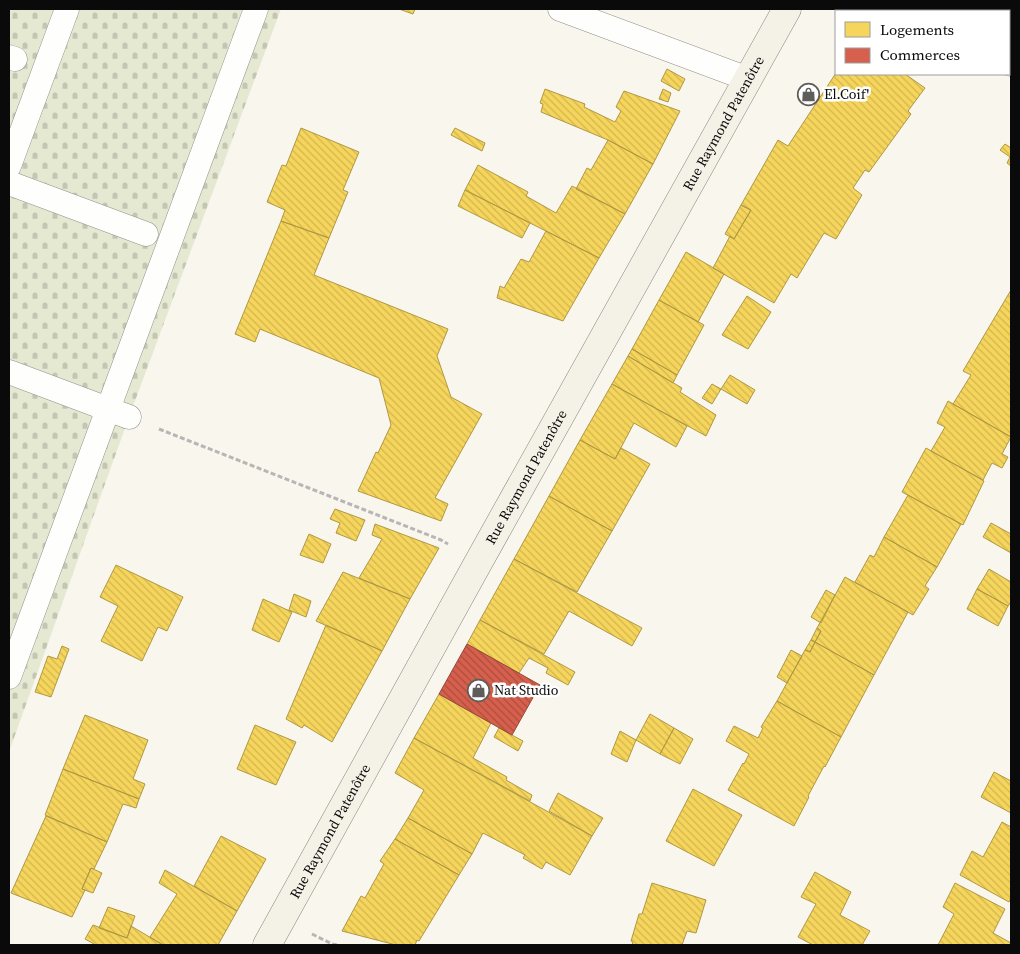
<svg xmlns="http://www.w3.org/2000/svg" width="1020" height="954" viewBox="0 0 1020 954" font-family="'Source Serif 4',serif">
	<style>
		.cemetery { fill: url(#cemetery-stones) }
		.homes { fill: url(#homes-back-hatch); stroke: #af9843 }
		.shops { fill: url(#shops-back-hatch); stroke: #994639 }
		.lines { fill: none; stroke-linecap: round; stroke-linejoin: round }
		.lane-casing { stroke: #92908c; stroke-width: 25 }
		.secondary-casing { stroke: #888783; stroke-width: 29 }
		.path { stroke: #b7b6b5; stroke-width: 3; stroke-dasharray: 5 2.5; stroke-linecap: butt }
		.lane { stroke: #fefefc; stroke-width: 24 }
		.secondary { stroke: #f4f2e7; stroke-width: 28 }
		.labels { text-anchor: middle; stroke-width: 5; stroke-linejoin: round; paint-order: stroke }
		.poi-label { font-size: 14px; fill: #0a0a0a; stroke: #fff; text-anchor: start }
		.street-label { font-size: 14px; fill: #0a0a0a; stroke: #fff }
	</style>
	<defs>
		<pattern id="cemetery-stones" width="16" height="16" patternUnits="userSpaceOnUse" patternTransform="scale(1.25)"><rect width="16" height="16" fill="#e5e9d2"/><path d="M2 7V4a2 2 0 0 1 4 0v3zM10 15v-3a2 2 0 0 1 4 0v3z" fill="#c3c6b3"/></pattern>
		<pattern id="homes-back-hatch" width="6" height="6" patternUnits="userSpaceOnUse" patternTransform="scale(1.25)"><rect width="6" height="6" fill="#f6d55c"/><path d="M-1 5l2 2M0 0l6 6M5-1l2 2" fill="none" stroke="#d2b64f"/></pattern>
		<pattern id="shops-back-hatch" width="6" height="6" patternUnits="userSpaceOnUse" patternTransform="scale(1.25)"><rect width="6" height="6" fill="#d6604d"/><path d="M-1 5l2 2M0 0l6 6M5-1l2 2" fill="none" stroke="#ac4d3e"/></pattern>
	</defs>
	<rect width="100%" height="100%" fill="#f9f6ed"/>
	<path class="cemetery" d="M 9,9 L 281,9 L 129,417 L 9,752 Z"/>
	<path class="homes" d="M 399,9 L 415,9 L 413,14 Z
		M 877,9 L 912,9 L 910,11 L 875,11 Z
		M 667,69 L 685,79 L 679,91 L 661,81 Z
		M 836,73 L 905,74 L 925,88 L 908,111 L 911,114 L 869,172 L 865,170 L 853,188 L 862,195 L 836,239 L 824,233 L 797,278 L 791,274 L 774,303 L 713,268 L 730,236 L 734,239 L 751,210 L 741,205 L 778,140 L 788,146 Z
		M 545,89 L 585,104 L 584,107 L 615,122 L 621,111 L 616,107 L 624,91 L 680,111 L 653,164 L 608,140 L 541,112 L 543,104 L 540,103 Z
		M 663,89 L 671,93 L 668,102 L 659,99 Z
		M 301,128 L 359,152 L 343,190 L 348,192 L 329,238 L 281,221 L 285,210 L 267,202 L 282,165 L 286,166 Z
		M 455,128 L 485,143 L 482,151 L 451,135 Z
		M 608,140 L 653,164 L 625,214 L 576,189 L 587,168 L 591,170 Z
		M 1005,144 L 1011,148 L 1011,166 L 1007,163 L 1010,157 L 1000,150 Z
		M 478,165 L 528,192 L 526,196 L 556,213 L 572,186 L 625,214 L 599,258 L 465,190 Z
		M 465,190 L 530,223 L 522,238 L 458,206 Z
		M 741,205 L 751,210 L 734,239 L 725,234 Z
		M 281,221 L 329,238 L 314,275 L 448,329 L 437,356 L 451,397 L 482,414 L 435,498 L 448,504 L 441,521 L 358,491 L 376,452 L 378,453 L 391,425 L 379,378 L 260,329 L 255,342 L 235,334 Z
		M 546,231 L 599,258 L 563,321 L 497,298 L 500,286 L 504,288 L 521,259 L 529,262 Z
		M 686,252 L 724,274 L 698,322 L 659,300 Z
		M 1011,290 L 1011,437 L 953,404 L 971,375 L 963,371 Z
		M 747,296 L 771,312 L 748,349 L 722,335 Z
		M 659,300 L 704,325 L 677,375 L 632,349 Z
		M 632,349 L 677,375 L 673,383 L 628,356 Z
		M 628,356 L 682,388 L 680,392 L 716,415 L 706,436 L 612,384 Z
		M 730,375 L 755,390 L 747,404 L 721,389 Z
		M 612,384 L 687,426 L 676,447 L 634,423 L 615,459 L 580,440 Z
		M 712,384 L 721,389 L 712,404 L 702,398 Z
		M 948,401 L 1011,437 L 1002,454 L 1008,457 L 1002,468 L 992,463 L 983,480 L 931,451 L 945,427 L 937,423 Z
		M 580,440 L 615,459 L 621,448 L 650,464 L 612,531 L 549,496 Z
		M 926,448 L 984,481 L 963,525 L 902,492 Z
		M 908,495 L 961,524 L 937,567 L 884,537 Z
		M 549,496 L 612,531 L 577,592 L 514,559 Z
		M 335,509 L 365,520 L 356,541 L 336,533 L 340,523 L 330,519 Z
		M 991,523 L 1011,534 L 1011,553 L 983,537 Z
		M 375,524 L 439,548 L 410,599 L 359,578 L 382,539 L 372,535 Z
		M 309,534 L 331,544 L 323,563 L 300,555 Z
		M 884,537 L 937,567 L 925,586 L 929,589 L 913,615 L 855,582 L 870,555 L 874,557 Z
		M 514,559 L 642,628 L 632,646 L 569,611 L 544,654 L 480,620 Z
		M 116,565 L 183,597 L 167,631 L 158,627 L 142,661 L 101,641 L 118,606 L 100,597 Z
		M 989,569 L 1011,582 L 1011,602 L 1008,606 L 977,589 Z
		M 343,572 L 410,599 L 382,651 L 316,621 Z
		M 845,577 L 908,612 L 874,675 L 815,642 L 821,631 L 817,628 Z
		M 977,589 L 1008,606 L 998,626 L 967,609 Z
		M 826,590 L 835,595 L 821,623 L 811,617 Z
		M 294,594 L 311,601 L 306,617 L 289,610 Z
		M 263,599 L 292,612 L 279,642 L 252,630 Z
		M 480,620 L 575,672 L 568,685 L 546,673 L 548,668 L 529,658 L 519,673 L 467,644 Z
		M 326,625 L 382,651 L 332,742 L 304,725 L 302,728 L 286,719 Z
		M 817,628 L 821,631 L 815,642 L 811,640 Z
		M 811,640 L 815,642 L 810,652 L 805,650 Z
		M 815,642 L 874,675 L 841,737 L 777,701 L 805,650 L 810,652 Z
		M 62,646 L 69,649 L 51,697 L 35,692 L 48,656 L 57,659 Z
		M 791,650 L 802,656 L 787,683 L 777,677 Z
		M 439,694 L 491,723 L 473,758 L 507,777 L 506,780 L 532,795 L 530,801 L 414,738 Z
		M 777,701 L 841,737 L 825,767 L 824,766 L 808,796 L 809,797 L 794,826 L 728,790 L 743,763 L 744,764 L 749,754 L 726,741 L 734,726 L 758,738 L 763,728 L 761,727 Z
		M 650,714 L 674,728 L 660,754 L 636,740 Z
		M 85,715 L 148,740 L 133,779 L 145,784 L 139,799 L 63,769 Z
		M 255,725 L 296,742 L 276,785 L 237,769 Z
		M 499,728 L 523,741 L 518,751 L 494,737 Z
		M 674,728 L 693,739 L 680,764 L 660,754 Z
		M 620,731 L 636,740 L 627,762 L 611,754 Z
		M 414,738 L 592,836 L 570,875 L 546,862 L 542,869 L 523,858 L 525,855 L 483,833 L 472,854 L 408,818 L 424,790 L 395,773 Z
		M 63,769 L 139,799 L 136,808 L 123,804 L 107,842 L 45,815 Z
		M 994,772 L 1011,781 L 1011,780 L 1011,813 L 981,797 Z
		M 693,789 L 742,815 L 714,866 L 666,841 Z
		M 558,793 L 603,818 L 592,836 L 549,811 Z
		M 46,816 L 107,842 L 94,869 L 91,868 L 82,889 L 85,890 L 72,917 L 11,893 Z
		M 408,818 L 472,854 L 459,875 L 395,839 Z
		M 1002,822 L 1011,827 L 1011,898 L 1009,902 L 960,875 L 972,851 L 983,857 Z
		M 221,836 L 266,859 L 237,911 L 194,886 Z
		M 395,839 L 459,875 L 419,941 L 417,940 L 415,945 L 396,945 L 342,931 L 361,896 L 365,898 L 384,864 L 380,861 Z
		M 91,868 L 102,873 L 93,893 L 82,889 Z
		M 165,870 L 237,911 L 218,945 L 163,945 L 150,937 L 177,894 L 159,883 Z
		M 815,872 L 851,892 L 840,915 L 870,931 L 862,945 L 813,945 L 798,937 L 816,904 L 801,897 Z
		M 652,883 L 706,900 L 696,933 L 687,931 L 682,945 L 632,945 L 633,942 L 631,941 L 639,914 L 642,914 Z
		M 955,883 L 1005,909 L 993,933 L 1011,943 L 1011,945 L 938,945 L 954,914 L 943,907 Z
		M 108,907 L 135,916 L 127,938 L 99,928 Z
		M 93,925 L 127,938 L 131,926 L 163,945 L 93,945 L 94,944 L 85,939 Z"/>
	<path class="shops" d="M 467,644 L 540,685 L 512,735 L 439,694 Z"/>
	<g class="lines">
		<defs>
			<path id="lane" d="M 560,9 L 748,79
				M 959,9 L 961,11
				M 9,57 L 15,59
				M 1009,61 L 1011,64
				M 9,166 L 67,9
				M 9,183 L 146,234
				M 9,372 L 129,417
				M 9,677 L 256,9"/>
			<g id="secondary">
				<path id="s1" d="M 267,945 L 478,563 L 787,9"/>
			</g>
		</defs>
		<use href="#lane" class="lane-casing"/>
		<use href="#secondary" class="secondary-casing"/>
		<path class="path" d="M 159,429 L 441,540 L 448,544
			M 312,934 L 332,944 L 337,945"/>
		<use href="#lane" class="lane"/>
		<use href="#secondary" class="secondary"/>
	</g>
	<defs>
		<symbol id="shop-ring" viewBox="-11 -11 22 22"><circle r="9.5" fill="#fff" stroke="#5e5d59" stroke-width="1.5"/><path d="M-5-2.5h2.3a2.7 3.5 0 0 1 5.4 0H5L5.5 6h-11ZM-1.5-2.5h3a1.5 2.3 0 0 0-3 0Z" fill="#5e5d59"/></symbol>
	</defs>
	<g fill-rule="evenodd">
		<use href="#shop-ring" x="796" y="82" width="25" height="25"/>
		<use href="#shop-ring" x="466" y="678" width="25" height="25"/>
	</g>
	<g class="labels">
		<g class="poi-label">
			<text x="824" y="99">El.Coif'</text>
			<text x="494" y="695">Nat Studio</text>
		</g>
		<g class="street-label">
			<text dy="5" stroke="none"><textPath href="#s1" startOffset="940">Rue Raymond Patenôtre</textPath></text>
			<text dy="5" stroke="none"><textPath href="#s1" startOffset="535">Rue Raymond Patenôtre</textPath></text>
			<text dy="5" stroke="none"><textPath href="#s1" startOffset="130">Rue Raymond Patenôtre</textPath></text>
		</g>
	</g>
	<rect width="1020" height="954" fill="none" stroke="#0a0a0a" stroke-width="20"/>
	<rect x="835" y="10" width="175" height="65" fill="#ffffff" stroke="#9d9d9d"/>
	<rect x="845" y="22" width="25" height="15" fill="#f6d55c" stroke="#9d9d9d"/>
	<text x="880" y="35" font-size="15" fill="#0a0a0a">Logements</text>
	<rect x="845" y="48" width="25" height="15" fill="#d6604d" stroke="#9d9d9d"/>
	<text x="880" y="60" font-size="15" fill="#0a0a0a">Commerces</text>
</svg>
